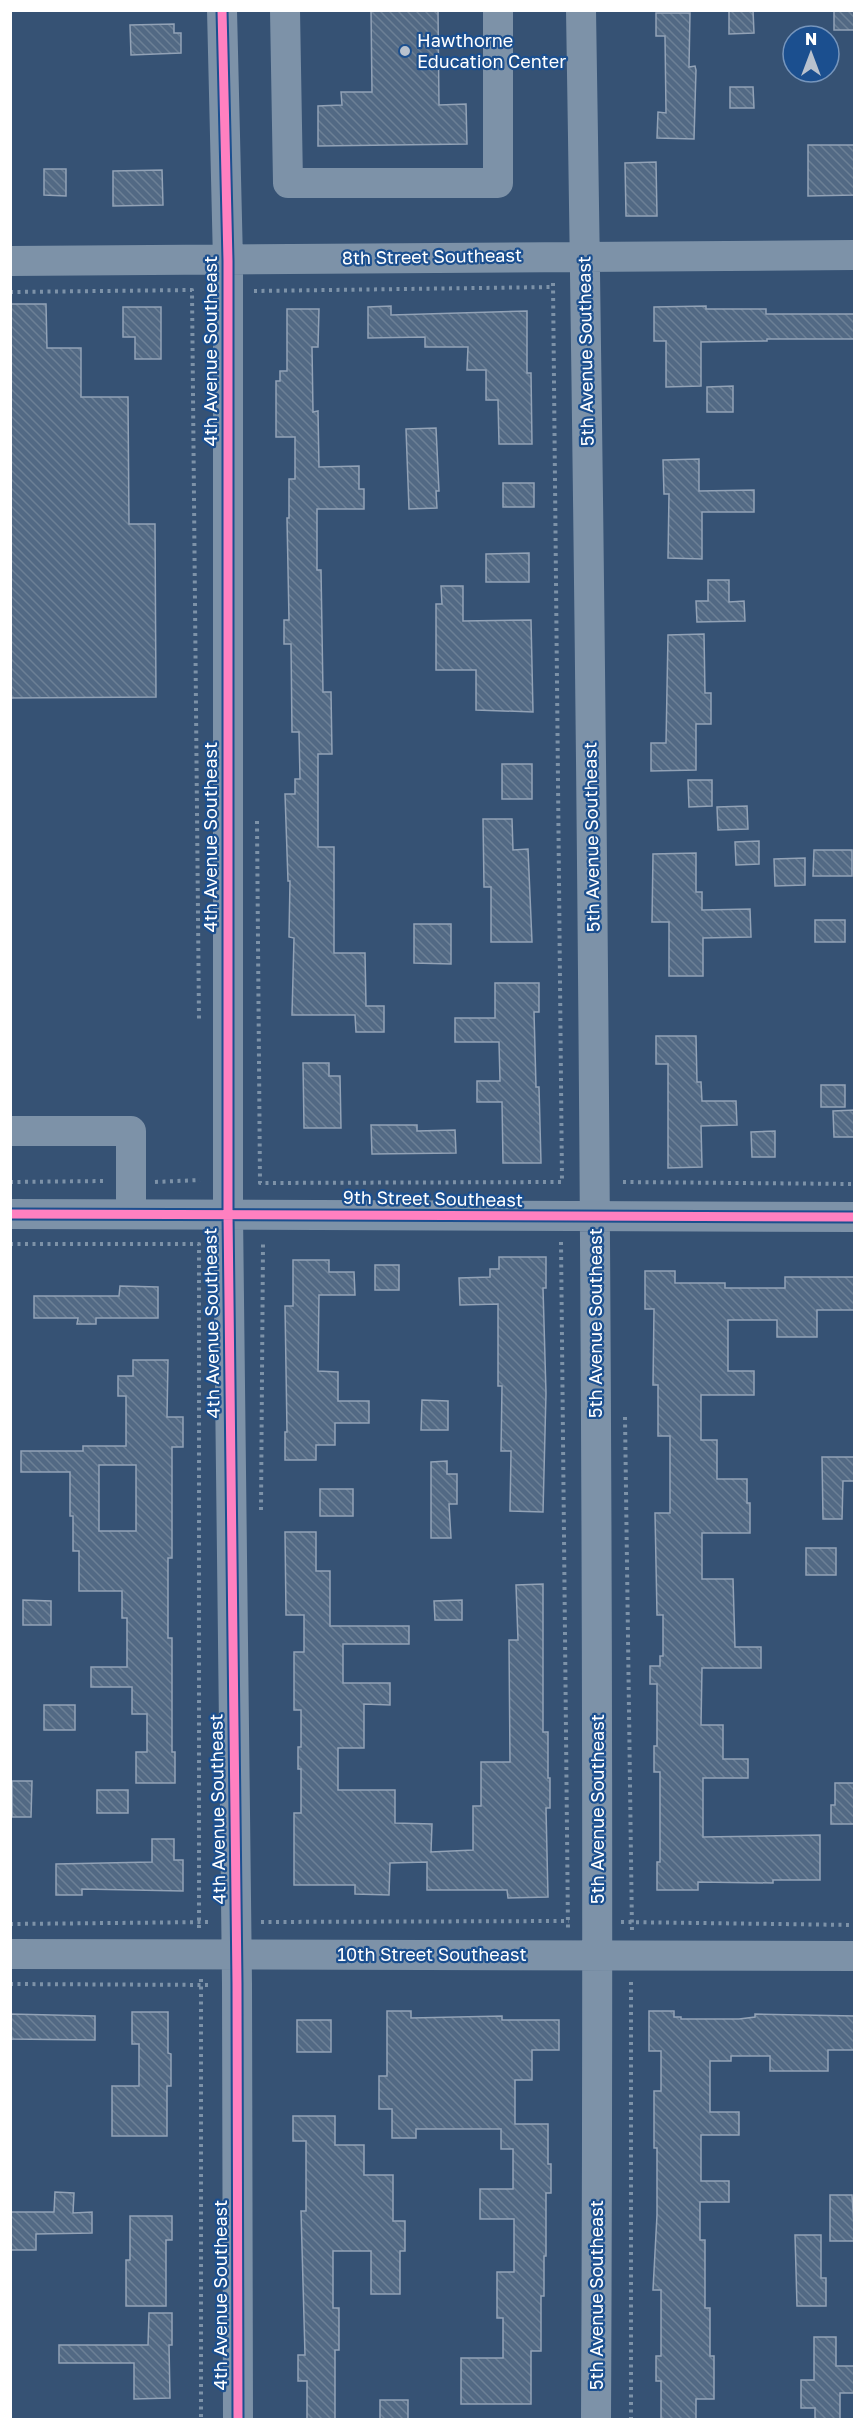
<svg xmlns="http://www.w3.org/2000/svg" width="865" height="2430" viewBox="0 0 865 2430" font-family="'Golos Text',sans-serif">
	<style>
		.building { fill: url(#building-back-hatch); stroke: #92a2b6; stroke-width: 1.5; fill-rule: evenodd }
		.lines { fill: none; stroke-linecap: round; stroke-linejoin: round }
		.path { stroke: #7d92a8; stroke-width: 4; stroke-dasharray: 3 4.5; stroke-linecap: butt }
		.minor { stroke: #7d92a8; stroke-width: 30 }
		.cycleway-casing { stroke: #1b4f8f; stroke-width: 13 }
		.cycleway { stroke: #ff80c0; stroke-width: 9 }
		.poi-dot { fill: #b9c2ce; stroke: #1b4f8f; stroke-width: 2 }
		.labels { text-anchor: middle; stroke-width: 4.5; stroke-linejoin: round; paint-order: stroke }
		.poi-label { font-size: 18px; fill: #fff; stroke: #1b4f8f; text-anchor: start }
		.street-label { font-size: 18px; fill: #fff; stroke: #1b4f8f }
	</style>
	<defs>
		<pattern id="building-back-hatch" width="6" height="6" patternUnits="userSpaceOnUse" patternTransform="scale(1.5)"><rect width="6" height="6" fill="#526984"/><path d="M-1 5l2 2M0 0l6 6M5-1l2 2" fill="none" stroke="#6c8096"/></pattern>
	</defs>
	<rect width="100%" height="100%" fill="#365274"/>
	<path class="building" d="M 371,10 L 438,10 L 439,105 L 466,104 L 467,144 L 318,146 L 318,106 L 342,105 L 341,92 L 372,92 Z
		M 729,10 L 753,10 L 754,33 L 729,34 Z
		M 834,10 L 855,10 L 855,30 L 834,30 Z
		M 656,13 L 690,13 L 689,67 L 695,66 L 696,70 L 694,139 L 657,138 L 658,112 L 666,113 L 665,36 L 656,36 Z
		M 174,24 L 174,33 L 181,33 L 181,53 L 131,55 L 130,25 Z
		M 730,87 L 753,87 L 754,108 L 730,108 Z
		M 808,145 L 855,145 L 855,195 L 808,196 Z
		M 656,162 L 657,216 L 626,216 L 625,163 Z
		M 44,169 L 66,169 L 66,196 L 44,195 Z
		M 162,170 L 163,205 L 113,206 L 113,171 Z
		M 10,304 L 46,304 L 47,348 L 81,348 L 81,397 L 128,397 L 129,524 L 155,524 L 156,697 L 10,698 Z
		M 391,306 L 391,315 L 527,311 L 527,373 L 531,373 L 532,444 L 499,444 L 498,400 L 486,400 L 486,370 L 467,370 L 468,347 L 425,347 L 425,337 L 368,338 L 368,307 Z
		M 706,306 L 706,309 L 766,309 L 766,314 L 855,314 L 855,339 L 767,339 L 767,341 L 701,342 L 701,386 L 666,387 L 666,341 L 654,341 L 654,307 Z
		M 123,307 L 161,307 L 161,359 L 135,359 L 135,337 L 123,337 Z
		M 287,309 L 319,309 L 318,347 L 312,347 L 313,412 L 318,411 L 319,467 L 359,466 L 359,489 L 364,489 L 364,509 L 317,509 L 317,570 L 321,570 L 323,692 L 331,692 L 332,754 L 318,754 L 318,847 L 334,847 L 334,953 L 365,953 L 366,1006 L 384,1006 L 384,1032 L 356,1032 L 355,1015 L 292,1015 L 294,938 L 289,937 L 290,881 L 288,881 L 285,794 L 295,794 L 295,779 L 300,779 L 299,732 L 292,732 L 291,644 L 284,644 L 284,620 L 289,620 L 287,518 L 289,518 L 289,479 L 295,479 L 295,437 L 276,437 L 276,381 L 280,381 L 280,371 L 287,371 Z
		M 733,386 L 733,412 L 707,412 L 707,387 Z
		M 436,428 L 439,491 L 436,491 L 437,508 L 409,509 L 406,429 Z
		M 699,459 L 699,491 L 754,490 L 754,512 L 702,512 L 702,559 L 668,558 L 669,494 L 664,494 L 663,460 Z
		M 503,483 L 534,483 L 534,507 L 503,507 Z
		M 529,553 L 529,582 L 486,582 L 486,554 Z
		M 708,580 L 729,580 L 729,602 L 744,601 L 745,621 L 697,622 L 696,601 L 708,601 Z
		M 441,586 L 463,586 L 463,621 L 531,620 L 533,712 L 476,710 L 476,670 L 436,670 L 436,604 L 442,604 Z
		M 704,634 L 705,693 L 711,693 L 711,724 L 696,724 L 696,770 L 651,771 L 651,743 L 666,743 L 668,635 Z
		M 502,764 L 532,764 L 532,799 L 502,799 Z
		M 688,780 L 712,780 L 712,806 L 689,807 Z
		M 747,806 L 748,829 L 718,830 L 717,807 Z
		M 483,819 L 512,819 L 513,850 L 528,849 L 532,942 L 491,942 L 491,887 L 484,887 Z
		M 759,841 L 759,864 L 736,865 L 735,842 Z
		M 814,850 L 852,850 L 852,876 L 813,876 Z
		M 696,853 L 696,892 L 702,892 L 702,910 L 750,909 L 751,937 L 703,938 L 703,976 L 669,976 L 669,922 L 652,922 L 653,854 Z
		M 805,858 L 805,885 L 775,886 L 774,859 Z
		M 815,920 L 845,920 L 845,942 L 815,942 Z
		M 414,924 L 451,924 L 451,964 L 414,963 Z
		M 495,983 L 539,983 L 539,1012 L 534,1012 L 536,1087 L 539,1087 L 541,1163 L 503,1163 L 502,1102 L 477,1102 L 477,1081 L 500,1081 L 499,1042 L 455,1042 L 455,1018 L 495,1018 Z
		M 656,1036 L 696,1036 L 697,1082 L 701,1082 L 702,1101 L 736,1101 L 737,1125 L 701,1126 L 702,1167 L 668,1168 L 668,1064 L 656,1064 Z
		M 303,1063 L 329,1063 L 329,1076 L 340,1076 L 341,1128 L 304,1128 Z
		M 821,1085 L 845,1085 L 845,1107 L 821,1107 Z
		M 855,1110 L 855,1137 L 834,1137 L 833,1111 Z
		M 371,1125 L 417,1125 L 417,1131 L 455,1130 L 456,1153 L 372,1154 Z
		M 775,1131 L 775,1157 L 752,1157 L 751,1132 Z
		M 499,1257 L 546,1257 L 546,1288 L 543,1288 L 546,1393 L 543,1512 L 510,1511 L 511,1451 L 501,1451 L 502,1386 L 498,1386 L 498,1304 L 460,1305 L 459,1278 L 490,1277 L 490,1269 L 499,1269 Z
		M 293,1260 L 329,1260 L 329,1272 L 354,1272 L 355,1295 L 319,1295 L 318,1371 L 338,1372 L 338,1401 L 369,1401 L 369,1423 L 335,1423 L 335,1445 L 316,1445 L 316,1460 L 285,1460 L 285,1432 L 287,1432 L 285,1306 L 293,1306 Z
		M 375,1265 L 399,1265 L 399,1290 L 375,1290 Z
		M 645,1271 L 675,1271 L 675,1283 L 725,1283 L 725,1288 L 785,1288 L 785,1277 L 855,1277 L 855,1310 L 817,1310 L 817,1337 L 777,1337 L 777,1320 L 728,1320 L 728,1371 L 754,1371 L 754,1395 L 701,1395 L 701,1440 L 717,1440 L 717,1479 L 747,1479 L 747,1503 L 750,1503 L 750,1533 L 702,1533 L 702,1579 L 733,1579 L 735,1647 L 761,1647 L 761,1668 L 702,1668 L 701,1725 L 723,1725 L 723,1759 L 748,1759 L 748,1778 L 703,1778 L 703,1837 L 820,1835 L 820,1880 L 773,1880 L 773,1883 L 698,1882 L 698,1890 L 657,1890 L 657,1862 L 660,1862 L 660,1772 L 654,1772 L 654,1746 L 657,1746 L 657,1684 L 650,1684 L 650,1666 L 660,1666 L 660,1656 L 663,1656 L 663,1615 L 657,1615 L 655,1513 L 670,1513 L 670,1436 L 658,1436 L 658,1385 L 653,1385 L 654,1309 L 645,1309 Z
		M 120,1286 L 158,1287 L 158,1318 L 96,1318 L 96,1324 L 77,1324 L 78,1318 L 34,1318 L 34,1296 L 119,1296 Z
		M 133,1360 L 168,1360 L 167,1417 L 183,1417 L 183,1447 L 172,1447 L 172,1558 L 168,1558 L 168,1638 L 172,1638 L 172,1752 L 175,1752 L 175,1783 L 136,1783 L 136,1752 L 147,1752 L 147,1714 L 132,1714 L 132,1687 L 91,1687 L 91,1667 L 127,1667 L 127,1618 L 122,1618 L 122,1591 L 79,1591 L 79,1551 L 73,1551 L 73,1516 L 70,1516 L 70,1472 L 21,1472 L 21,1451 L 83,1451 L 83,1446 L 126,1446 L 126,1396 L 118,1396 L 118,1376 L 133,1376 ZM 99,1465 L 136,1465 L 136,1531 L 99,1531 Z
		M 422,1400 L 448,1401 L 448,1430 L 421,1430 Z
		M 822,1457 L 855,1457 L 855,1481 L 843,1481 L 842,1519 L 823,1519 Z
		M 447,1461 L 447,1474 L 457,1474 L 457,1504 L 449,1504 L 451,1538 L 431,1538 L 431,1462 Z
		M 320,1489 L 353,1489 L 353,1516 L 320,1516 Z
		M 285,1532 L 316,1532 L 316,1571 L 330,1571 L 330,1626 L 409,1626 L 409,1644 L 343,1644 L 343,1683 L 390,1683 L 390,1705 L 364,1704 L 364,1748 L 338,1748 L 338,1790 L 395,1790 L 395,1823 L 432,1824 L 431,1852 L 473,1850 L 473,1806 L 481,1806 L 481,1762 L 510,1762 L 509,1640 L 518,1640 L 516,1585 L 543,1584 L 543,1732 L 548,1732 L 548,1778 L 550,1778 L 550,1808 L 546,1808 L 548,1897 L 508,1898 L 507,1890 L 427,1890 L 427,1862 L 390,1863 L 389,1895 L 355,1894 L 355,1885 L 294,1885 L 294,1813 L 301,1813 L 301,1769 L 298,1769 L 298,1747 L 301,1747 L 301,1710 L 294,1710 L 294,1652 L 304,1652 L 304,1615 L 286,1615 Z
		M 806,1548 L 836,1548 L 836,1575 L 806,1575 Z
		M 23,1600 L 51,1601 L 51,1625 L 23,1625 Z
		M 462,1600 L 462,1620 L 435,1620 L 434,1601 Z
		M 44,1705 L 75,1705 L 75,1730 L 44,1730 Z
		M 12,1781 L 32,1781 L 31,1817 L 12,1817 Z
		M 835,1783 L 855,1783 L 855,1824 L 831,1824 L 831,1805 L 835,1805 Z
		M 97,1790 L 128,1790 L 128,1813 L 97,1813 Z
		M 152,1839 L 174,1839 L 174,1860 L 183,1860 L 183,1891 L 82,1889 L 82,1895 L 56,1895 L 56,1864 L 152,1862 Z
		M 387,2011 L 411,2011 L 411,2018 L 502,2016 L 502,2020 L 559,2020 L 559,2050 L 532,2050 L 532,2080 L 515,2080 L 515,2124 L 548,2124 L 548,2164 L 551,2164 L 551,2193 L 546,2193 L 546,2256 L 544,2256 L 544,2296 L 541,2296 L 541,2351 L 531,2351 L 531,2404 L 461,2404 L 461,2358 L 503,2358 L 503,2318 L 497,2318 L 497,2272 L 514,2272 L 514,2219 L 480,2219 L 480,2189 L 513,2189 L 513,2149 L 501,2149 L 501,2129 L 416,2129 L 416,2138 L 392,2138 L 392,2109 L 379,2109 L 379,2076 L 387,2076 Z
		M 649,2011 L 674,2011 L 674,2017 L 681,2017 L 681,2019 L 739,2019 L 755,2017 L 755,2014 L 855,2016 L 855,2050 L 828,2050 L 828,2071 L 770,2071 L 770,2056 L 731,2056 L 731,2061 L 710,2061 L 710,2112 L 739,2112 L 739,2135 L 701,2135 L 701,2181 L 729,2181 L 729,2202 L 700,2202 L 700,2240 L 705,2240 L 705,2308 L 710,2308 L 710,2356 L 714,2356 L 714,2399 L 696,2399 L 696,2420 L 661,2420 L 661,2381 L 656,2381 L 656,2356 L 661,2356 L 661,2290 L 653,2290 L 657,2215 L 657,2148 L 654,2148 L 654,2091 L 661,2091 L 661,2051 L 649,2051 Z
		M 132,2012 L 168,2012 L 168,2053 L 171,2054 L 171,2086 L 167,2086 L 167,2136 L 112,2136 L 112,2086 L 139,2086 L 139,2044 L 132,2044 Z
		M 10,2014 L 95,2016 L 95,2040 L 10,2039 Z
		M 297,2020 L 331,2020 L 331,2052 L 297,2052 Z
		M 293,2116 L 335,2116 L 335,2145 L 364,2145 L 364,2175 L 393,2175 L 393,2221 L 405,2221 L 405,2251 L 400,2251 L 400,2294 L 371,2294 L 371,2251 L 333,2251 L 333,2308 L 339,2308 L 339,2350 L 335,2350 L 335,2420 L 307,2420 L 307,2381 L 298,2381 L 298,2355 L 305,2355 L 301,2211 L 306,2211 L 306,2141 L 293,2141 Z
		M 55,2192 L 74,2193 L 73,2213 L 92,2212 L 92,2233 L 36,2234 L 36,2250 L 10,2250 L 10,2212 L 54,2212 Z
		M 830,2195 L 852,2195 L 855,2241 L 830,2241 Z
		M 130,2216 L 172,2216 L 172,2240 L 166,2240 L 166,2306 L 126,2306 L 126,2260 L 130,2260 Z
		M 795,2235 L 821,2235 L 821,2278 L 826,2278 L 826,2306 L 797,2306 Z
		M 149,2313 L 172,2313 L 172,2345 L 169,2345 L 170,2398 L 134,2399 L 134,2363 L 59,2363 L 59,2345 L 148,2345 Z
		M 814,2337 L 836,2337 L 836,2366 L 855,2366 L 855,2393 L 840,2393 L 840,2420 L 815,2420 L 815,2408 L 801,2408 L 801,2380 L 814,2380 Z
		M 380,2400 L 408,2400 L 408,2420 L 380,2420 Z"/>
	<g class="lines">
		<path class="path" d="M 254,291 L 553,287
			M 10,292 L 192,290 L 199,1020
			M 257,821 L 260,1183 L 562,1182 L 553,282
			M 10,1182 L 106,1181
			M 155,1182 L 200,1180
			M 623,1182 L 854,1184
			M 561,1242 L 568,1930
			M 10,1244 L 199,1244 L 199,1930
			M 625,1417 L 632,1931
			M 261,1510 L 263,1243
			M 261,1922 L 569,1921
			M 621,1922 L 854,1925
			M 10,1924 L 212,1922
			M 201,1979 L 201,2420
			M 10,1984 L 211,1985
			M 631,2420 L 631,1981"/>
		<path class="minor" d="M 222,10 L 228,261 L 228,1214 L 237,1984 L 238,2420
			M 285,10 L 288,183 L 498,183 L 498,10
			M 581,10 C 594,813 600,1616 596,2420
			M 10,261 C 292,261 573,255 854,255
			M 10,1131 L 131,1131 L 131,1214
			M 10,1214 L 854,1217
			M 10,1954 L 854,1956"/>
		<defs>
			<path id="cycleway" d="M 222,10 L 228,261 L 228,1214 L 237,1984 L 238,2420
				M 10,1214 L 854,1217"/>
		</defs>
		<use href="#cycleway" class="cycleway-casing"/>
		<use href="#cycleway" class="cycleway"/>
	</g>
	<circle class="poi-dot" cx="405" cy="51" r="6"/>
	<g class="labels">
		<g class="poi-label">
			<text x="417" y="47">Hawthorne<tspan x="417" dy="21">Education Center</tspan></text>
		</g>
		<g class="street-label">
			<text transform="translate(432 257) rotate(-1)" y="6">8th Street Southeast</text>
			<text transform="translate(211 351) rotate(-90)" y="6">4th Avenue Southeast</text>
			<text transform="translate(586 351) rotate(-91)" y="6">5th Avenue Southeast</text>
			<text transform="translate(211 837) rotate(-90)" y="6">4th Avenue Southeast</text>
			<text transform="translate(592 837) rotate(-91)" y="6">5th Avenue Southeast</text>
			<text transform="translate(433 1199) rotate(1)" y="6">9th Street Southeast</text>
			<text transform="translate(212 1323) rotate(-91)" y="6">4th Avenue Southeast</text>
			<text transform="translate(596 1323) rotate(-90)" y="6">5th Avenue Southeast</text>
			<text transform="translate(218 1809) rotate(-91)" y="6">4th Avenue Southeast</text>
			<text transform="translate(598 1809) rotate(-90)" y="6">5th Avenue Southeast</text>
			<text x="432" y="1961">10th Street Southeast</text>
			<text transform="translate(221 2295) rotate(-90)" y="6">4th Avenue Southeast</text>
			<text transform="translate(597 2295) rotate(-90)" y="6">5th Avenue Southeast</text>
		</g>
	</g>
	<rect width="865" height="2430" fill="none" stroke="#ffffff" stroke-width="24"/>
	<g transform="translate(811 54)"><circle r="28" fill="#1b4f8f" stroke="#7695bc" stroke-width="1.5"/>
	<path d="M0-4.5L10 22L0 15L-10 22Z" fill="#b9c2ce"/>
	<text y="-9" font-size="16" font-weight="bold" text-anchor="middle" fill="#ffffff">N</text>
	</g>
</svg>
